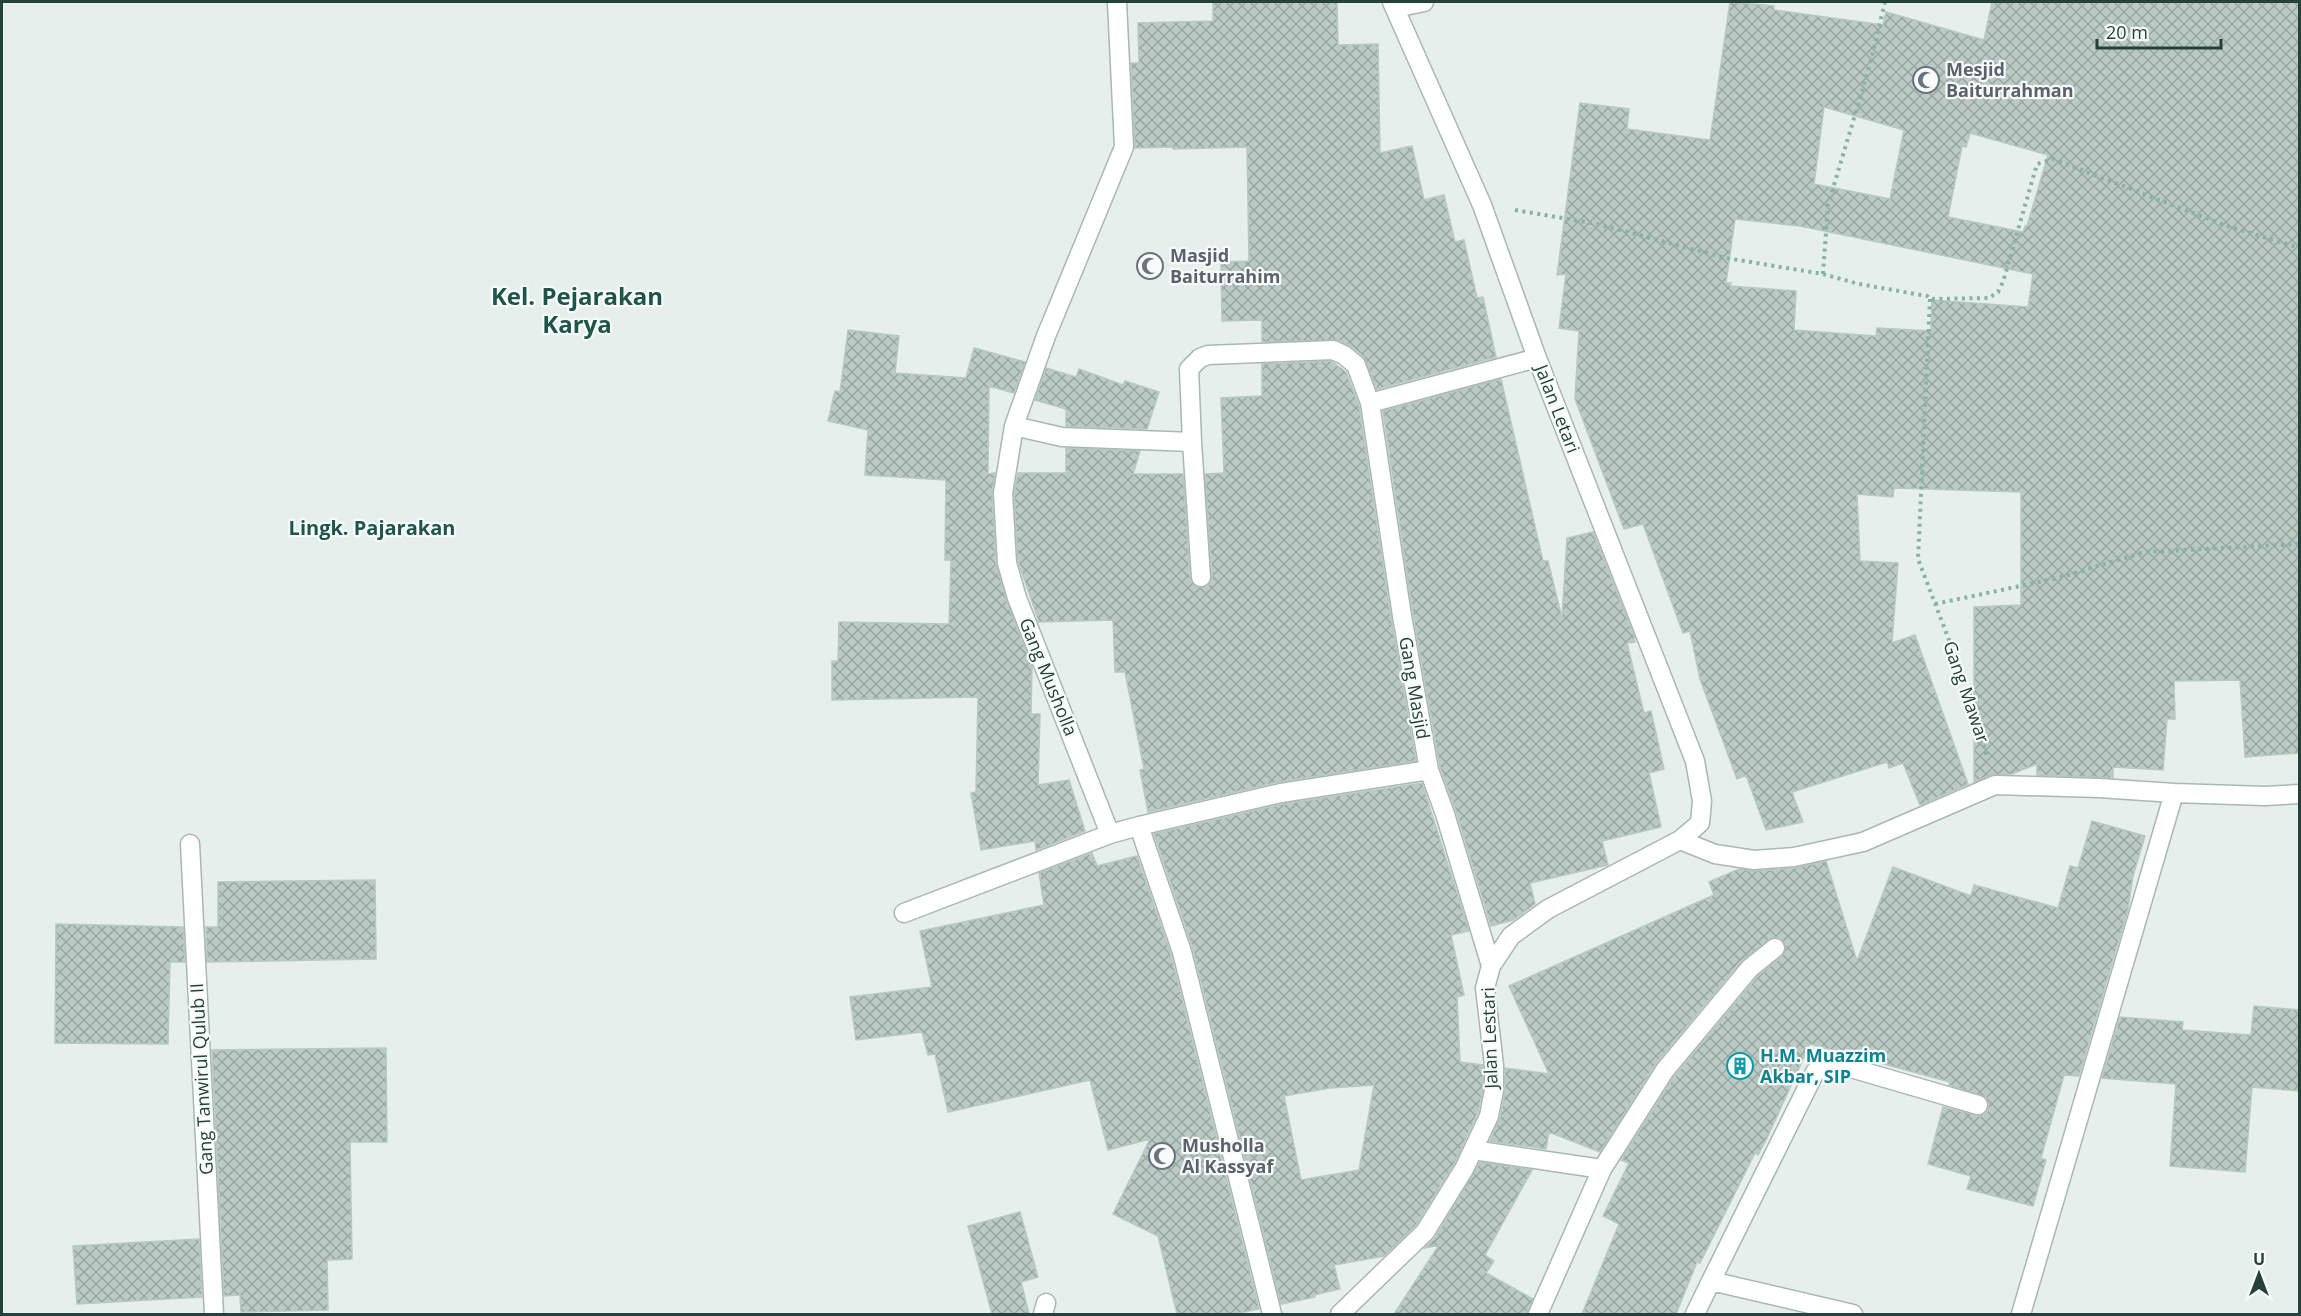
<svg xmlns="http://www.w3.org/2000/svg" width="2301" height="1316" viewBox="0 0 2301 1316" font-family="'Open Sans',sans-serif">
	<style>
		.building { fill: url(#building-cross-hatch); stroke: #b8c9c2; stroke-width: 1.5; fill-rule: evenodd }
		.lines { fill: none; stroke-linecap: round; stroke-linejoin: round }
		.minor-casing { stroke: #a8b8b2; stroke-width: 21 }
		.path { stroke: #86b3a5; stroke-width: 4; stroke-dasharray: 3 4.5; stroke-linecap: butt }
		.minor { stroke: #fff; stroke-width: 18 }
		.labels { text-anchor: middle; stroke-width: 4.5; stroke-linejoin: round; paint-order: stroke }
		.worship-label { font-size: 18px; font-weight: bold; fill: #5b616d; stroke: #f7fbf9; text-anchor: start }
		.street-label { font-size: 18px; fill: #24423a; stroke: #f7fbf9 }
		.culture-label { font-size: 18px; font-weight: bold; fill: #0d838f; stroke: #f7fbf9; text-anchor: start }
		.neighbourhood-label { font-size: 20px; font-weight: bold; fill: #1f5548; stroke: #f7fbf9 }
		.district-label { font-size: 24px; font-weight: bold; fill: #1f5548; stroke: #f7fbf9 }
	</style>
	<defs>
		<pattern id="building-cross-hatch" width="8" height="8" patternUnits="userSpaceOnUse" patternTransform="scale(1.5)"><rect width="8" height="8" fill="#bbcac4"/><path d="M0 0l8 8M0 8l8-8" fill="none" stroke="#98a6a0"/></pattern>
	</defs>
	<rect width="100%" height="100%" fill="#e6efeb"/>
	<path class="building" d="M 1213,2 L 1337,2 L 1338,45 L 1378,44 L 1380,153 L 1412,146 L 1424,200 L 1444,195 L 1455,242 L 1464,240 L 1477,298 L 1483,297 L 1496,357 L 1377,389 L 1364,357 L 1351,346 L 1338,340 L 1262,342 L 1262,320 L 1222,321 L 1221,262 L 1249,261 L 1247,147 L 1173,149 L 1173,147 L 1135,148 L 1131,63 L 1139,63 L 1138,23 L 1213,21 Z
		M 1730,2 L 1774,6 L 1774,10 L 1883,25 L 1886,12 L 1984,40 L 1992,2 L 2300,2 L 2300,753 L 2245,757 L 2240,680 L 2174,681 L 2175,719 L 2167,719 L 2163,770 L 2113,767 L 2113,778 L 2037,775 L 2037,764 L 2012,774 L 1991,775 L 1974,782 L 1974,607 L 2021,605 L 2021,492 L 1894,488 L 1893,497 L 1857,494 L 1860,561 L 1898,563 L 1892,643 L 1915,635 L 1968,784 L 1920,805 L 1903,763 L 1889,768 L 1887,762 L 1792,792 L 1803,822 L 1766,830 L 1746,775 L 1737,779 L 1700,679 L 1690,631 L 1683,633 L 1643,524 L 1624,529 L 1575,399 L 1579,331 L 1559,328 L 1566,274 L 1557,275 L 1580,103 L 1629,109 L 1627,129 L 1710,140 ZM 1824,107 L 1904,130 L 1890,199 L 1814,184 ZM 1970,133 L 2048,155 L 2027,226 L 2025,226 L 2023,232 L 1948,217 L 1962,146 L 1966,147 ZM 1735,219 L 1800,226 L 2033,274 L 2028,307 L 1932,300 L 1931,331 L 1877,328 L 1876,336 L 1794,330 L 1796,291 L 1730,286 L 1731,283 L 1726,283 Z
		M 848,330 L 899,336 L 895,373 L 966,378 L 974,348 L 1025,362 L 1014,393 L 989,386 L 988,474 L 995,473 L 992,494 L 996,564 L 1007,602 L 1032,666 L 1031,714 L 1040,714 L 1038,785 L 1069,780 L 1085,831 L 1036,850 L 1035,841 L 981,850 L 971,793 L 976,792 L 978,697 L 832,700 L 832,661 L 838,661 L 839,622 L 949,624 L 951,560 L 945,560 L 946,480 L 865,475 L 868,430 L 828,421 L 835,391 L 840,392 Z
		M 1331,361 L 1346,372 L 1359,406 L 1391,618 L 1416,761 L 1278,782 L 1148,812 L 1140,770 L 1144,769 L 1125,672 L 1115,672 L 1113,620 L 1039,622 L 1018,561 L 1014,494 L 1018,473 L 1066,473 L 1066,448 L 1140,451 L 1133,474 L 1183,474 L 1190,578 L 1196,587 L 1207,587 L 1211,582 L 1212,576 L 1205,474 L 1224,473 L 1221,398 L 1262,396 L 1262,364 Z
		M 1046,368 L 1076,377 L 1079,369 L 1123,385 L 1125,381 L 1159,392 L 1147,429 L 1066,426 L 1066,409 L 1035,400 Z
		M 1501,379 L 1543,561 L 1548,561 L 1562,618 L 1567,538 L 1593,532 L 1634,636 L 1635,642 L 1627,643 L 1644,713 L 1651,711 L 1664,769 L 1649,773 L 1661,827 L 1602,841 L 1608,865 L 1530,883 L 1535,904 L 1513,920 L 1491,926 L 1456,811 L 1440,767 L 1413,614 L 1383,411 Z
		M 1422,783 L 1469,931 L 1451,935 L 1464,995 L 1457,997 L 1460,1062 L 1483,1065 L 1483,1089 L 1478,1112 L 1454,1164 L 1416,1225 L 1384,1256 L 1334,1265 L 1340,1289 L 1314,1295 L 1315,1297 L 1281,1304 L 1193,949 L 1154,834 L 1283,804 ZM 1374,1085 L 1359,1170 L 1301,1180 L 1284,1096 L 1330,1088 Z
		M 2092,821 L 2145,836 L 2133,876 L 2128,909 L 2079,1076 L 2064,1075 L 2041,1158 L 2046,1160 L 2033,1206 L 1967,1189 L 1971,1176 L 1928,1164 L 1943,1107 L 1980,1116 L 1986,1113 L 1989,1108 L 1986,1097 L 1949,1085 L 1950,1082 L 1810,1044 L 1767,1138 L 1758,1155 L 1755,1153 L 1700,1263 L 1697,1262 L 1676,1314 L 1582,1314 L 1619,1224 L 1603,1216 L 1629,1163 L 1621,1160 L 1674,1077 L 1758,976 L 1782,956 L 1786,946 L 1780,938 L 1773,937 L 1741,961 L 1656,1063 L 1600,1152 L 1549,1132 L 1546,1149 L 1490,1141 L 1500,1118 L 1505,1092 L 1505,1068 L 1549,1074 L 1509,986 L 1714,895 L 1709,882 L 1739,869 L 1755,871 L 1795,868 L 1826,861 L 1857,961 L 1893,867 L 1971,896 L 1974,885 L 2058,908 L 2070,866 L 2078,868 Z
		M 1092,853 L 1097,866 L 1137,856 L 1171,955 L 1259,1309 L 1234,1314 L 1177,1314 L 1158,1236 L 1113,1214 L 1150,1139 L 1108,1150 L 1090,1080 L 948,1112 L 935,1054 L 928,1055 L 922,1032 L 856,1040 L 850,997 L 932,987 L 920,931 L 1044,905 L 1039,873 Z
		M 375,880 L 376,959 L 207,962 L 206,927 L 218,927 L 218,882 Z
		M 56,924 L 183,927 L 185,962 L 170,962 L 168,1044 L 55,1043 Z
		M 2254,1006 L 2300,1010 L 2300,1091 L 2252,1087 L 2245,1172 L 2170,1166 L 2176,1084 L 2102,1078 L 2120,1017 L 2183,1022 L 2182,1030 L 2251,1035 Z
		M 386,1048 L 387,1142 L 350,1142 L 352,1259 L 327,1260 L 328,1310 L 241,1312 L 240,1295 L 224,1296 L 212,1050 Z
		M 1480,1162 L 1532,1170 L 1485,1255 L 1494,1261 L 1486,1273 L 1533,1299 L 1527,1314 L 1394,1314 L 1439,1245 L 1425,1248 L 1435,1238 Z
		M 1020,1212 L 1038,1277 L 1021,1282 L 1029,1314 L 992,1314 L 968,1226 Z
		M 199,1239 L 202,1297 L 77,1304 L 73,1246 Z"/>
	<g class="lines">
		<defs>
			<path id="minor" d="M 1117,2 L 1124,147 L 1046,336 L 1014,426 L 1003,493 L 1007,563 L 1017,598 L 1110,834 L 1139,826 L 1182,952 L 1272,1314
				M 1395,8 L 1424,2
				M 1370,403 L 1537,358
				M 1014,426 L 1062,437 L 1192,442 L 1189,369 L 1200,358 L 1208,355 L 1333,350 L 1344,355 L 1356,365 L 1370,403 L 1402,616 L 1429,770 L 1445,814 L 1491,966
				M 1192,442 L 1201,577
				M 1139,826 L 1281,793 L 1429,770
				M 1680,840 L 1715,854 L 1754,860 L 1794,857 L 1863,842 L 1995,785 L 2099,788 L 2174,793 L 2265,796 L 2300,794
				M 190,844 L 214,1314
				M 904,913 L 1110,834
				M 1473,1150 L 1602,1169
				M 1711,1281 L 1815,1072 L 1830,1065 L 1844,1066 L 1978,1105
				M 1043,1314 L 1046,1303
				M 1340,1314 L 1425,1232 L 1464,1169 L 1489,1116 L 1494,1090 L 1494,1065 L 1485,988 L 1491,966 L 1511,936 L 1548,909 L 1680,840 L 1700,823 L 1702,801 L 1695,761 L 1537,358 L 1482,205 L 1392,2
				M 1538,1314 L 1602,1169 L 1665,1070 L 1750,968 L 1775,948
				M 1695,1314 L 1711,1281 L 1853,1314
				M 2021,1314 L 2174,793"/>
		</defs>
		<use href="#minor" class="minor-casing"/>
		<path class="path" d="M 1515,210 L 1597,224 L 1726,258 L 1823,274 L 1859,284 L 1927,296 L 1930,299 L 1989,298 L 1998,292 L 2003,282 L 2037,164 L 2053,159 L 2227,226 L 2300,248
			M 1823,274 L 1828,205 L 1869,68 L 1885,2
			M 1930,299 L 1918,559 L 1972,700 L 1987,757
			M 1935,604 L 2058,578 L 2145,552 L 2300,544"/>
		<use href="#minor" class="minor"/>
	</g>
	<defs>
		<symbol id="mosque-ring" viewBox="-11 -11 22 22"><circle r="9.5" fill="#f7fbf9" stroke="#6b7280" stroke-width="1.5"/><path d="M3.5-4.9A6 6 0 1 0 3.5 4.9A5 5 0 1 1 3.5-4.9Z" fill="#6b7280"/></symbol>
		<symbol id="building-ring" viewBox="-11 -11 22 22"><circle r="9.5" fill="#f7fbf9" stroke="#0f9aa8" stroke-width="1.5"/><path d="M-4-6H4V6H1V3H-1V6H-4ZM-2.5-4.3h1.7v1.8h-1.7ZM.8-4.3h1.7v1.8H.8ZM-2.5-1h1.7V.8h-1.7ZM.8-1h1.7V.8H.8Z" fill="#0f9aa8"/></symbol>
	</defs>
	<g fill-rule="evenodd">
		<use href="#mosque-ring" x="1911" y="65" width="30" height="30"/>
		<use href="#mosque-ring" x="1135" y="251" width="30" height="30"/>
		<use href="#building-ring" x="1725" y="1051" width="30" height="30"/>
		<use href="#mosque-ring" x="1147" y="1141" width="30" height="30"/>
	</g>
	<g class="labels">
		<g class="worship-label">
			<text x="1946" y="76">Mesjid<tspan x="1946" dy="21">Baiturrahman</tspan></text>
			<text x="1170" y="262">Masjid<tspan x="1170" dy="21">Baiturrahim</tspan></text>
			<text x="1182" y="1152">Musholla<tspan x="1182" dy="21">Al Kassyaf</tspan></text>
		</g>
		<g class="street-label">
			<text transform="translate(1557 409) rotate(69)" y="6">Jalan Letari</text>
			<text transform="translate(1048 677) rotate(68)" y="6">Gang Musholla</text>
			<text transform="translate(1414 688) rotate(80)" y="6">Gang Masjid</text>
			<text transform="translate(1966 692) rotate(71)" y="6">Gang Mawar</text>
			<text transform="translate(1490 1038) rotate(-92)" y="6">Jalan Lestari</text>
			<text transform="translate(202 1079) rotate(-93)" y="6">Gang Tanwirul Qulub II</text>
		</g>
		<g class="culture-label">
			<text x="1760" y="1062">H.M. Muazzim<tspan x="1760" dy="21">Akbar, SIP</tspan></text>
		</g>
		<g class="neighbourhood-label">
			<text x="372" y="535">Lingk. Pajarakan</text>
		</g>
		<g class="district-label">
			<text x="577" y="305">Kel. Pejarakan<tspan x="577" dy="28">Karya</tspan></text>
		</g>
	</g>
	<rect width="2301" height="1316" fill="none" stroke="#24423a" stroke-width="6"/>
	<g transform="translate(2259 1274)" stroke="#f7fbf9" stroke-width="4.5" paint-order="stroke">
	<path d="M0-4.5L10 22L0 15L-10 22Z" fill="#24423a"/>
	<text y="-9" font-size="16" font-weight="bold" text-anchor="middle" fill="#24423a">U</text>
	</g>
	<path d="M2097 39v9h124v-9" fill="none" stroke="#24423a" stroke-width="3"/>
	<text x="2106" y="39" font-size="18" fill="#24423a" stroke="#f7fbf9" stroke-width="4.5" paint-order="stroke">20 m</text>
</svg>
